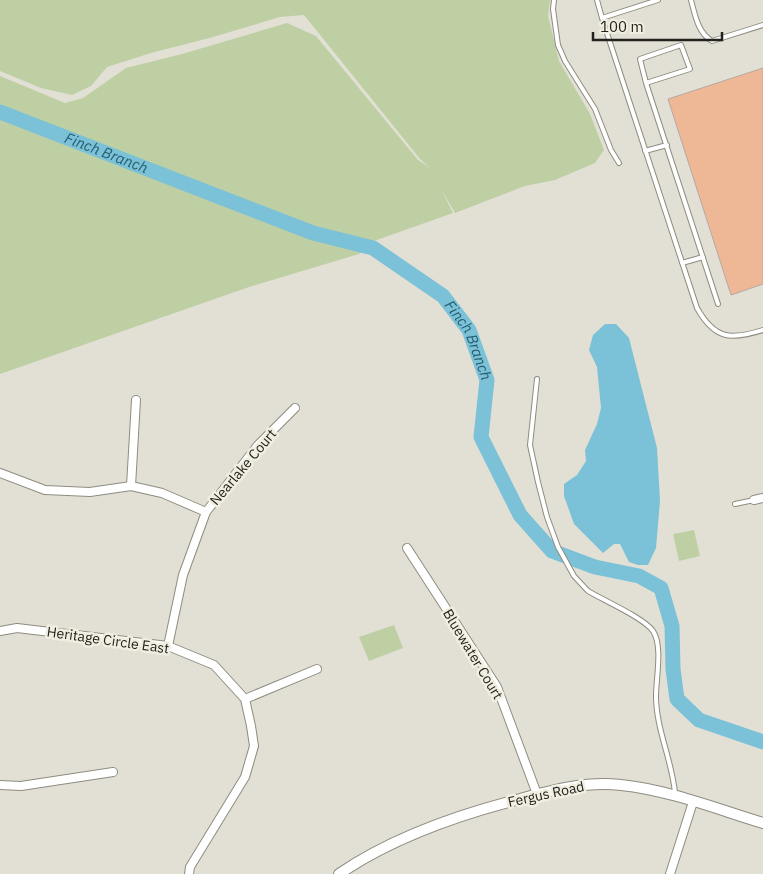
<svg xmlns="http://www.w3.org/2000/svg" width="763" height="874" viewBox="0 0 763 874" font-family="'IBM Plex Sans',sans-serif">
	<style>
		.green { fill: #becfa4 }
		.water { fill: #7bc1d8 }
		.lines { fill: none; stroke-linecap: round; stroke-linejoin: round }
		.river { stroke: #7bc1d8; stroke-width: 15 }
		.building { fill: #eeb796; stroke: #b5a9a2 }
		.service-casing { stroke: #8e8c80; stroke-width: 6 }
		.minor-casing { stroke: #8e8c80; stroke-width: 10 }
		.tertiary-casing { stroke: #8e8c80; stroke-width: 12 }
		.service { stroke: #fff; stroke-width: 4 }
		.minor { stroke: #fff; stroke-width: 8 }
		.tertiary { stroke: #fff; stroke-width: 10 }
		.labels { text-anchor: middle; stroke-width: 5; stroke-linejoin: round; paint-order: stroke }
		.street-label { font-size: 14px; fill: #23221d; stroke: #f0ede1 }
		.water-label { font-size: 15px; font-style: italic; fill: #265e6f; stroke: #f0ede1 }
	</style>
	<rect width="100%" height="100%" fill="#e2e0d4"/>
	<path class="green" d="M 0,0 L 550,0 L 548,16 L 559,61 L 590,114 L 604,150 L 595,163 L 555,180 L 525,186 L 455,213 L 441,189 L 453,213 L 374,241 L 359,254 L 249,287 L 0,374 L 0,76 L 65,103 L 83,98 L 126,68 L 182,54 L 287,23 L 316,36 L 418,160 L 429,167 L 420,159 L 304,15 L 280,17 L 213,37 L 151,53 L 107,67 L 91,86 L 72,95 L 41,88 L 0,71 Z
		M 694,530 L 700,556 L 679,561 L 673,534 Z
		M 394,625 L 403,648 L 369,661 L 359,637 Z"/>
	<path class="water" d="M 605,324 L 616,324 L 629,338 L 657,448 L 660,501 L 656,548 L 648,565 L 638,565 L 629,562 L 620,544 L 614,544 L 603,553 L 574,524 L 564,496 L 564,484 L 577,475 L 586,461 L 585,450 L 597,424 L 601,408 L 597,367 L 589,350 L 593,335 Z"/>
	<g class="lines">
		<path class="river" id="s1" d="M 0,112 L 313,233 L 373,248 L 443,296 L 469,330 L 487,380 L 481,437 L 520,515 L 552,551 L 595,567 L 639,576 L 661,588 L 672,626 L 673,669 L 677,699 L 699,720 L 763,742"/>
	</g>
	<path class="building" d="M 763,68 L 763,284 L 731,295 L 668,99 Z"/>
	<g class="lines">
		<defs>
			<path id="service" d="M 554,0 L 553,9 L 558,45 L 565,61 L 595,109 L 611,150 L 619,163
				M 597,0 L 602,18
				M 658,0 L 602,18 L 697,308 C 715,340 731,340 763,330
				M 691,0 C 695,15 698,33 712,41 L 763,25
				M 646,83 L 690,69 L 681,45 L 640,59 L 646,83 L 718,304
				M 645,151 L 667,145
				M 682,263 L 703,257
				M 537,379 L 530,445 L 538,482 L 547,517 L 558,547 L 574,576 L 588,591 C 603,600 644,618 653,631 C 663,646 656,678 656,696 C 656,729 672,760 675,793
				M 735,504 L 754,500"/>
			<path id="minor" d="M 0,473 L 45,490 L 90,492 L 131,486 L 162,493 L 206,512
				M 131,486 L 136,400
				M 754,500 L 763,498
				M 407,548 L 497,687 L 537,794
				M 0,631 L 17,628 L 168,646 L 214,665 L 245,699 L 251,726 L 254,746 L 245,777 L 190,867 L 189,874
				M 168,646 L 183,575 L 206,512 L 258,445 L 295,408
				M 245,699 L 317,669
				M 0,785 L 21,786 L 113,772
				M 670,874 L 693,802"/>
			<path id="tertiary" d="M 339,874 C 393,837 457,815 520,799 C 553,790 586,781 621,785 C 669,790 717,809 763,823"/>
		</defs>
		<use href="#service" class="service-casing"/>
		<use href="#minor" class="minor-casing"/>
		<use href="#tertiary" class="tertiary-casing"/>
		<use href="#service" class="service"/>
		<use href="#minor" class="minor"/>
		<use href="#tertiary" class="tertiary"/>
	</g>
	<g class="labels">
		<g class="street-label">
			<text transform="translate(243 467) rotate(-50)" y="5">Nearlake Court</text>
			<text transform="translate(108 640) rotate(8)" y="5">Heritage Circle East</text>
			<text transform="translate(473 654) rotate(59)" y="5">Bluewater Court</text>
			<text transform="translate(546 794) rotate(-12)" y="5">Fergus Road</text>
		</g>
		<g class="water-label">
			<text dy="5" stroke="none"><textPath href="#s1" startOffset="114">Finch Branch</textPath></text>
			<text dy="5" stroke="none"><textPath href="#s1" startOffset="534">Finch Branch</textPath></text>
		</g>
	</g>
	<path d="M593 32v8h129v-8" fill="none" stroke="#23221d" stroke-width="2.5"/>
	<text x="600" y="32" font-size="15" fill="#23221d" stroke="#f0ede1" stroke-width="4" paint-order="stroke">100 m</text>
</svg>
